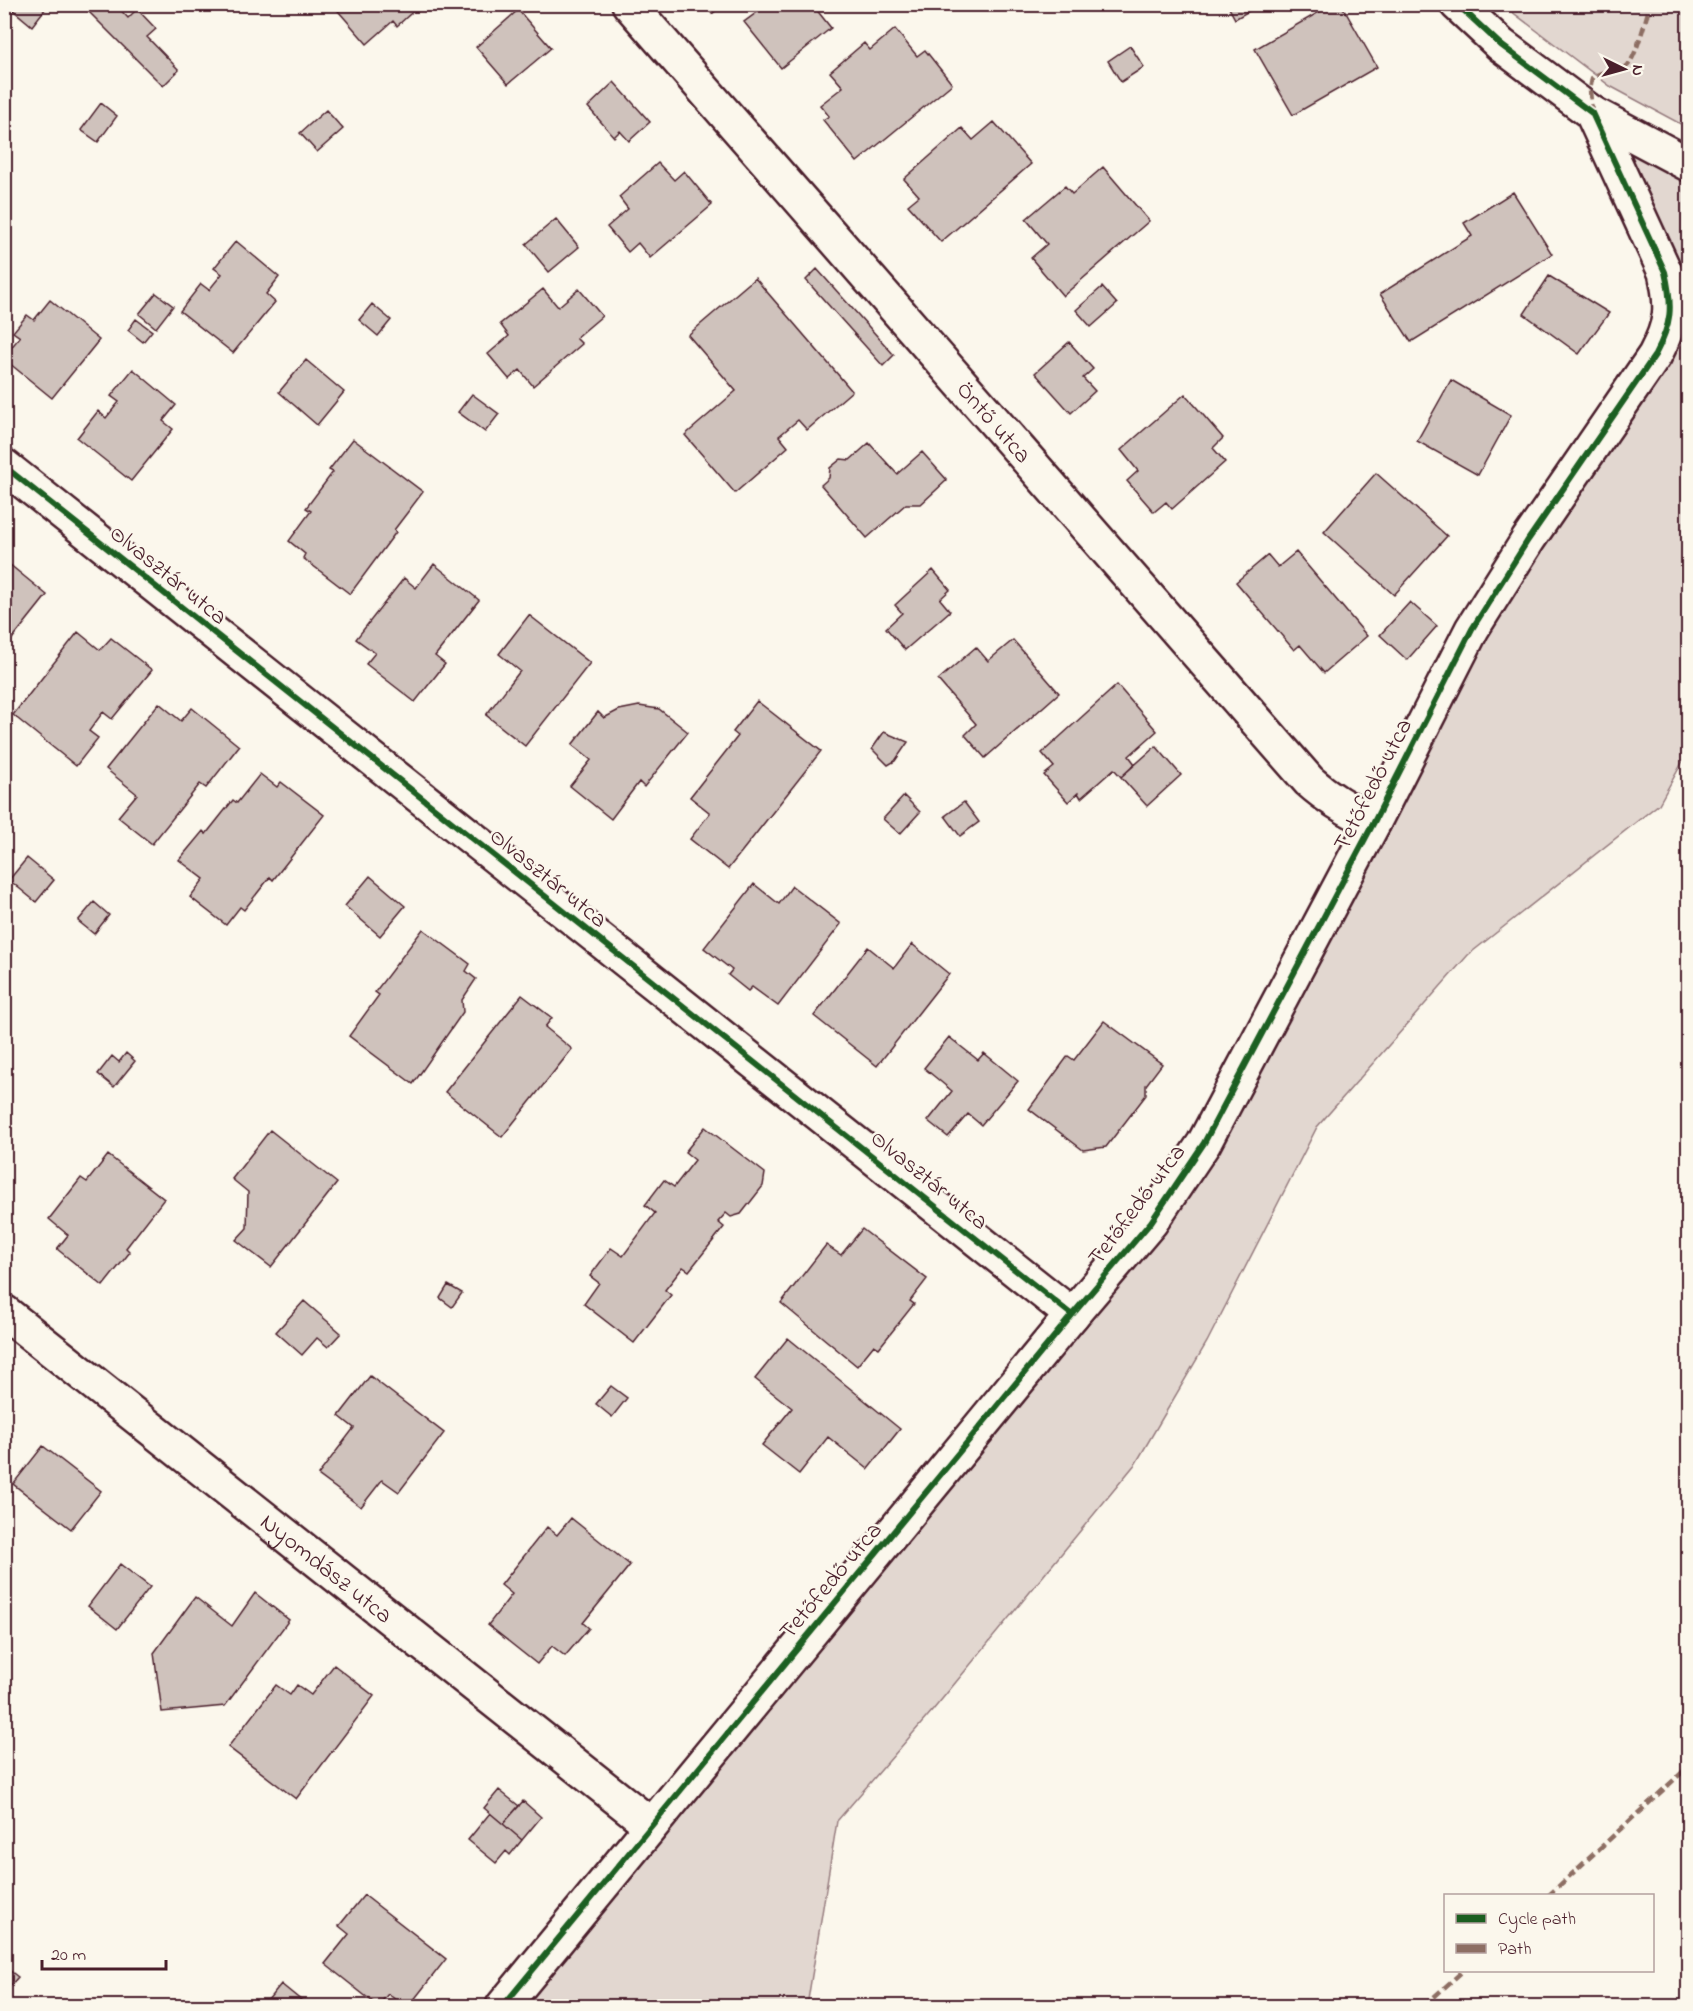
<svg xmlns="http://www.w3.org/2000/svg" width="1693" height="2011" viewBox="0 0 1693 2011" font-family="'Indie Flower',sans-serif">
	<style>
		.green { fill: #e2d7d0; stroke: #967b7e; stroke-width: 1.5 }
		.building { fill: #cfc2bc; stroke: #4a1f2b; stroke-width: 1.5 }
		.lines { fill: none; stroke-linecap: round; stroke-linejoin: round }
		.minor-casing { stroke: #4a1f2b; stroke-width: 38 }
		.minor { stroke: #fbf7ec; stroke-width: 33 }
		.quiet { stroke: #8d6e63; stroke-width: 4.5; stroke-dasharray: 9 4.5; stroke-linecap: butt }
		.cycleway-casing { stroke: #fbf7ec; stroke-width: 10 }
		.cycleway { stroke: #1b5e20; stroke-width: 6 }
		.labels { text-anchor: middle; stroke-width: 5; stroke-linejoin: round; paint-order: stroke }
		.street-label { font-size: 24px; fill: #4a1f2b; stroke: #fbf7ec }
	</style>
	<rect width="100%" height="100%" fill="#fbf7ec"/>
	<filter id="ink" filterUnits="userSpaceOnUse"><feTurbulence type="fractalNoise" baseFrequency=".0167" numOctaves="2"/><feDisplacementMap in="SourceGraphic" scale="12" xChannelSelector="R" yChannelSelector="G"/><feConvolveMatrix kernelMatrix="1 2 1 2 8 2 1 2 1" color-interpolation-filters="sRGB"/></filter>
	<g filter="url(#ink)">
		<path class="green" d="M 1503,5 L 1688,5 L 1688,128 L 1610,86 Z
			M 1592,113 L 1688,164 L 1688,752 L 1659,804 L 1468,955 L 1317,1127 L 1207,1342 L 1136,1463 L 933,1710 L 837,1821 L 807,2006 L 503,2006 L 1151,1222 L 1374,822 L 1670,314 Z"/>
		<path class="building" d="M 17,4 L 49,4 L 32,26 L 13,10 Z
			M 91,4 L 115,4 L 128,18 L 137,9 L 156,29 L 147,37 L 179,70 L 163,86 L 86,9 Z
			M 332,4 L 421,4 L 397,26 L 393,21 L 367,44 Z
			M 705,4 L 724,4 L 712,14 Z
			M 756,4 L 812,4 L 831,28 L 781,68 L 744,22 L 760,10 Z
			M 1227,4 L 1261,4 L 1235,19 Z
			M 1333,4 L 1341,4 L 1377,67 L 1293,115 L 1255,49 Z
			M 518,10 L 551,48 L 508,84 L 476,47 Z
			M 895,29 L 917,56 L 925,50 L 952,84 L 857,162 L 823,120 L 829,116 L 820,105 L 843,87 L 830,72 L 864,43 L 870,50 Z
			M 1130,46 L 1144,67 L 1121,82 L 1108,61 Z
			M 614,82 L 650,122 L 629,141 L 620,131 L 614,137 L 588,107 Z
			M 101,103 L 117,116 L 98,142 L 81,130 Z
			M 326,110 L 343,129 L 317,152 L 300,133 Z
			M 994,122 L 1031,164 L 941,242 L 908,205 L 919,196 L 904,179 L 962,128 L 973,140 Z
			M 658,163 L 674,180 L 684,171 L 712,205 L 650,258 L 638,243 L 628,252 L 607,227 L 628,209 L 619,197 Z
			M 1103,167 L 1149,221 L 1063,296 L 1031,258 L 1047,244 L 1026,219 L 1065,186 L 1072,194 Z
			M 1513,192 L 1552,254 L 1411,342 L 1380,294 L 1472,236 L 1464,223 Z
			M 556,219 L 579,247 L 549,272 L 526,244 Z
			M 236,241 L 279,277 L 266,294 L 275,302 L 233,353 L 180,311 L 201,284 L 209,290 L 222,274 L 214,268 Z
			M 4,246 L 10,250 L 4,258 Z
			M 817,269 L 894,355 L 883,366 L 806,280 Z
			M 1549,276 L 1609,313 L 1579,354 L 1524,314 Z
			M 755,278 L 852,391 L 807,430 L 798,420 L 779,436 L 788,447 L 735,493 L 685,435 L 736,391 L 688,335 Z
			M 1102,287 L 1117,304 L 1091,327 L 1076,310 Z
			M 543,289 L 558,307 L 579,289 L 602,316 L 576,338 L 582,344 L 533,386 L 520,370 L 509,379 L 488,354 L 509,336 L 500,324 Z
			M 156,293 L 173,306 L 156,328 L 139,314 Z
			M 50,300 L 99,340 L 52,398 L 4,359 L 4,356 L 20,337 L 13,332 L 27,315 L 34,320 Z
			M 372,304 L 391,320 L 378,336 L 359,320 Z
			M 136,319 L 152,331 L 143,342 L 128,330 Z
			M 1069,342 L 1093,369 L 1083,378 L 1095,391 L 1071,413 L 1035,373 Z
			M 306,360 L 344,392 L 317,425 L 279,392 Z
			M 133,369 L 176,405 L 163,421 L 173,429 L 131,481 L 77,438 L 98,411 L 106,418 L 119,402 L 111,396 Z
			M 1451,380 L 1511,415 L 1478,475 L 1417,441 Z
			M 472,394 L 499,414 L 485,432 L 458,412 Z
			M 1185,394 L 1223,438 L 1213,448 L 1225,462 L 1172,509 L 1166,502 L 1154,512 L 1127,481 L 1138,471 L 1121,450 Z
			M 353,439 L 423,492 L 394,530 L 396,532 L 350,594 L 303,558 L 305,554 L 289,541 L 311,511 L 306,508 L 333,472 L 329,470 Z
			M 869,443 L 897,474 L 922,452 L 947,480 L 921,504 L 906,504 L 867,538 L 821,485 L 829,478 L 830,468 L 841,459 L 850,460 Z
			M 1376,473 L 1447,536 L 1394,595 L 1324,532 Z
			M 1296,552 L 1367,636 L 1324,673 L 1300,645 L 1294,650 L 1236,582 L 1268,555 L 1278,567 Z
			M 9,564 L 47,595 L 4,649 L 4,569 Z
			M 434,564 L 479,600 L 435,656 L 445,664 L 415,702 L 366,664 L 375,653 L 356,639 L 404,578 L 416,588 Z
			M 933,570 L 950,590 L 940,599 L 950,611 L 905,650 L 886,628 L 902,613 L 895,605 Z
			M 1410,602 L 1437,626 L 1407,660 L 1380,635 Z
			M 529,615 L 590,663 L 525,746 L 486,715 L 520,671 L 499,654 Z
			M 78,632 L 100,650 L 111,638 L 152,670 L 112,719 L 103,712 L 89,731 L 98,738 L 76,766 L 13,715 Z
			M 1013,640 L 1059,693 L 985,758 L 965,735 L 976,724 L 938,680 L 976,647 L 988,661 Z
			M 1117,685 L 1157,731 L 1129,756 L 1135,764 L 1121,777 L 1114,769 L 1081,798 L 1078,793 L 1068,802 L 1044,775 L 1054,767 L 1042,753 Z
			M 757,701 L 821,751 L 728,869 L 690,839 L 710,813 L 690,797 L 738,736 L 733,732 Z
			M 159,703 L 181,721 L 192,708 L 239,746 L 206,788 L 200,784 L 152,844 L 118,817 L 137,794 L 106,769 Z
			M 639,706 L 659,709 L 688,732 L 644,787 L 639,782 L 611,819 L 570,786 L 591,760 L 572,745 L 598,712 L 604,718 L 619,710 Z
			M 884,732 L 908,742 L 895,761 L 888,765 L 872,749 Z
			M 1156,746 L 1181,775 L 1147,806 L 1121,777 Z
			M 260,774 L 277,787 L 281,782 L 324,815 L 273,880 L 270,877 L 244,910 L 240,907 L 226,925 L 190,897 L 204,879 L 179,860 L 203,831 L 206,834 L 233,800 L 237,803 Z
			M 904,796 L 920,812 L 900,834 L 883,819 Z
			M 964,802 L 979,822 L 960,836 L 945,816 Z
			M 27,858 L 54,880 L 36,902 L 9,880 Z
			M 370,876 L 405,906 L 380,936 L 345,906 Z
			M 754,884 L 779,904 L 792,886 L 841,924 L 778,1006 L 752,987 L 748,991 L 728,975 L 732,970 L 704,948 Z
			M 94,902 L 109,915 L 94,934 L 78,921 Z
			M 423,929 L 470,964 L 466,971 L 476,979 L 462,1000 L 463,1012 L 413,1084 L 349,1036 L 379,995 L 375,992 Z
			M 912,944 L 949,974 L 877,1066 L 814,1016 L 868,947 L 894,968 Z
			M 522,995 L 552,1018 L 545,1027 L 572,1049 L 502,1137 L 445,1092 Z
			M 1104,1021 L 1162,1064 L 1146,1085 L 1146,1095 L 1106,1147 L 1083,1150 L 1029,1109 L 1068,1056 L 1074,1060 Z
			M 949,1037 L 978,1060 L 984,1053 L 1018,1081 L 981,1125 L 968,1114 L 948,1137 L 928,1121 L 952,1091 L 924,1068 Z
			M 126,1053 L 135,1061 L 114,1087 L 98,1074 L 112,1056 L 119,1062 Z
			M 705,1127 L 765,1173 L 763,1186 L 741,1214 L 731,1217 L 726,1213 L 718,1222 L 724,1227 L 689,1271 L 683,1267 L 665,1290 L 671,1295 L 634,1343 L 584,1304 L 599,1283 L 590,1276 L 611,1248 L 623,1256 L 655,1213 L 645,1205 L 664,1180 L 674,1187 L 695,1160 L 685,1152 Z
			M 270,1130 L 337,1183 L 271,1267 L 236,1240 L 247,1228 L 248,1192 L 232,1179 Z
			M 108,1155 L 164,1199 L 126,1248 L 130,1252 L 103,1286 L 57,1249 L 68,1235 L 49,1219 L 81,1178 L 87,1182 Z
			M 862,1229 L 927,1279 L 910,1301 L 914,1304 L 879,1348 L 874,1345 L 857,1366 L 781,1303 L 826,1245 L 841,1255 Z
			M 448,1285 L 462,1293 L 452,1307 L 440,1298 Z
			M 304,1301 L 341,1333 L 328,1347 L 317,1338 L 302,1355 L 276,1332 Z
			M 788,1338 L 900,1429 L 868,1469 L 828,1437 L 799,1474 L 762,1445 L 792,1408 L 755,1379 Z
			M 370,1376 L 444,1433 L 399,1492 L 382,1480 L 361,1507 L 318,1475 L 354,1428 L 339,1416 Z
			M 611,1386 L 627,1398 L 612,1417 L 596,1404 Z
			M 43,1446 L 101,1491 L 71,1529 L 13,1484 Z
			M 571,1518 L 630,1565 L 583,1623 L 589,1628 L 565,1656 L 552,1646 L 537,1664 L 488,1625 L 512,1594 L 501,1585 L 547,1527 L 557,1535 Z
			M 120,1564 L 150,1587 L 117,1629 L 88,1606 Z
			M 255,1593 L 289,1620 L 225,1706 L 162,1712 L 154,1653 L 195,1597 L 232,1626 Z
			M 334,1665 L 374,1696 L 296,1799 L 228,1747 L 276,1685 L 290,1695 L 297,1685 L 311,1695 Z
			M 499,1790 L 519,1806 L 503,1824 L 484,1808 Z
			M 523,1801 L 541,1817 L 522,1840 L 503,1824 Z
			M 490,1813 L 522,1840 L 510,1855 L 506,1851 L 496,1863 L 468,1840 Z
			M 364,1895 L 446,1959 L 409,2006 L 404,2006 L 388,1994 L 378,2006 L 325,1964 L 349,1934 L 339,1926 Z
			M 4,1966 L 18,1977 L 4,1993 Z
			M 281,1984 L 308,2006 L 263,2006 Z"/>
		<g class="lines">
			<defs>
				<g id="minor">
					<path id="s1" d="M 629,4 L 1309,781 C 1329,799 1350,811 1374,822"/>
					<path d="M 1592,113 L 1688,164"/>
					<path d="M 4,466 L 1072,1315"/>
					<path id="s2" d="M 4,1312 L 651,1825"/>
					<path d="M 503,2006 L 1072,1315 L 1151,1222 L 1204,1143 L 1374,822 L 1472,629 L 1528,540 L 1655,355 C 1672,323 1673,307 1665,272 L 1592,113 L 1501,45 L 1457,4"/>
				</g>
			</defs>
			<use href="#minor" class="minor-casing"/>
			<use href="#minor" class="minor"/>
			<path class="quiet" d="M 1592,113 L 1590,90 L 1592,78 C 1605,68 1619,73 1627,66 C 1635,60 1647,16 1650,4
				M 1548,1896 L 1688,1767
				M 1424,2006 L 1464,1970"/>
			<defs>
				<path id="cycleway" d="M 4,466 L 1072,1315
					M 503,2006 L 1072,1315 L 1151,1222 L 1204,1143 L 1374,822 L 1472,629 L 1528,540 L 1655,355 C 1672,323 1673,307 1665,272 L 1592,113 L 1501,45 L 1457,4"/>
			</defs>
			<use href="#cycleway" class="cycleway-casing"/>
			<use href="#cycleway" class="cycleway"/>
		</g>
	</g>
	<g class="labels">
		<g class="street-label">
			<text dy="8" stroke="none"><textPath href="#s1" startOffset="555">Öntő utca</textPath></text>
			<text transform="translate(169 574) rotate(39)" y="8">Olvasztár utca</text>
			<text transform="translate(1372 784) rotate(-63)" y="8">Tetőfedő utca</text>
			<text transform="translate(549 877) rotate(39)" y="8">Olvasztár utca</text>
			<text transform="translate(930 1179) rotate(39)" y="8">Olvasztár utca</text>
			<text transform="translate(1136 1204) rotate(-53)" y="8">Tetőfedő utca</text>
			<text dy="8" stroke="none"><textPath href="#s2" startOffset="412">Nyomdász utca</textPath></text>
			<text transform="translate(830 1580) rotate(-50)" y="8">Tetőfedő utca</text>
		</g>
	</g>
	<rect width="1693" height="2011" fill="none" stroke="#fbf7ec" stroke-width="24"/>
	<rect x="12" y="12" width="1669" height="1987" fill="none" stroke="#4a1f2b" stroke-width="2" filter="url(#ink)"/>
	<rect x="1444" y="1894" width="210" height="78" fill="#fbf7ec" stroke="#b4a19f" stroke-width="1.5"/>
	<rect x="1456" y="1914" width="30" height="9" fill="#1b5e20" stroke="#b4a19f" stroke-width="1.5"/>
	<text x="1498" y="1924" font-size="18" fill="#4a1f2b">Cycle path</text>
	<rect x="1456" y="1944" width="30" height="9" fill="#8d6e63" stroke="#b4a19f" stroke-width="1.5"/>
	<text x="1498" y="1954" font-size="18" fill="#4a1f2b">Path</text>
	<g transform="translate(1624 69) rotate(95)" stroke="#fbf7ec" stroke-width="4.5" paint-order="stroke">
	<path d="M0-4.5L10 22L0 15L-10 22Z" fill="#4a1f2b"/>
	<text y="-9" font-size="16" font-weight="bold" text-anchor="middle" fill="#4a1f2b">N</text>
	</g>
	<path d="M42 1960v9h124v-9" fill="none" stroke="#4a1f2b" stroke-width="3"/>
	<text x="51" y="1960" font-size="18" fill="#4a1f2b" stroke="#fbf7ec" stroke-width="4.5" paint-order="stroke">20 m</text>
</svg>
